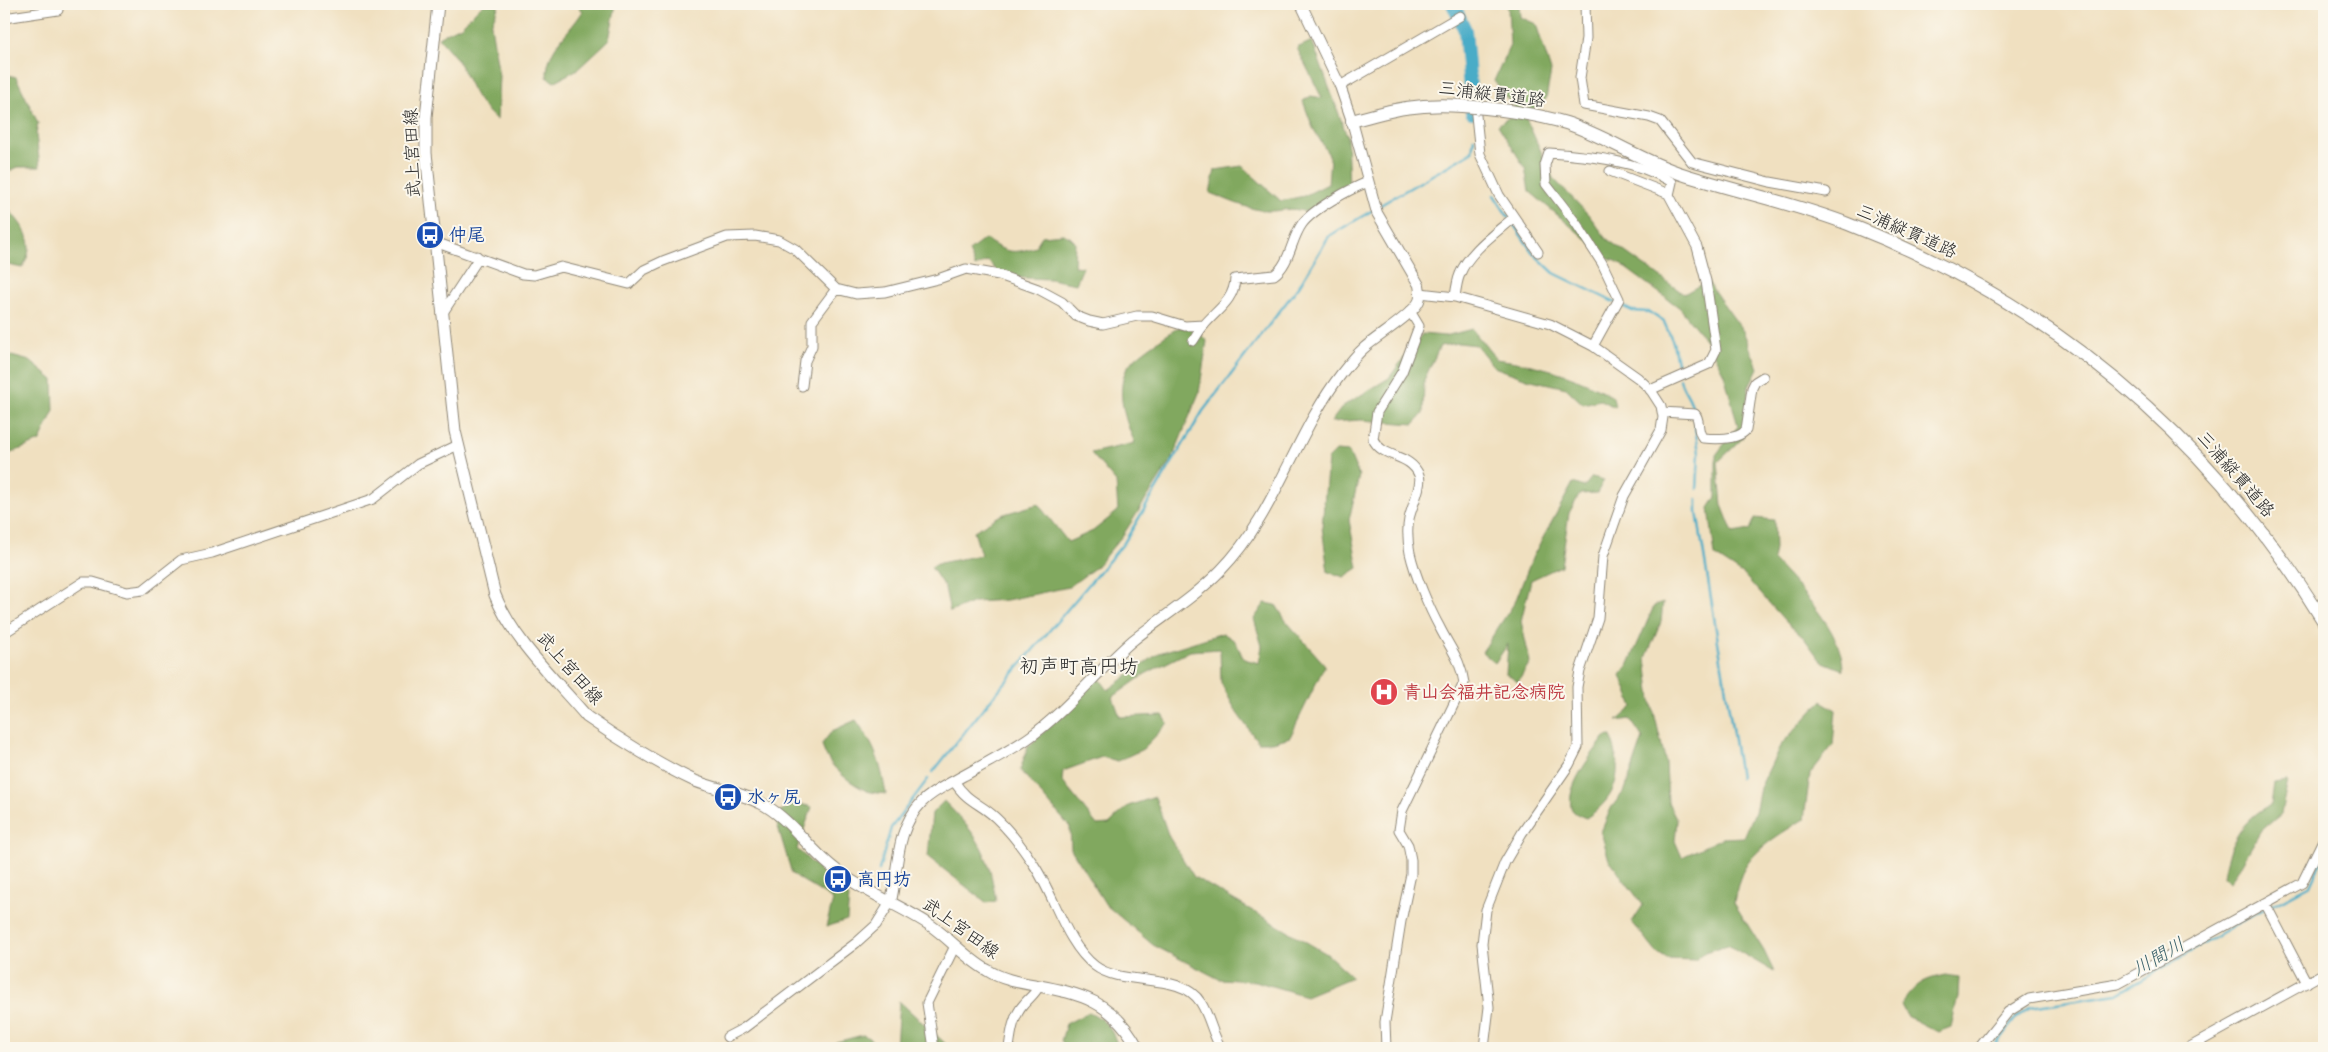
<svg xmlns="http://www.w3.org/2000/svg" width="2328" height="1052" viewBox="0 0 2328 1052" font-family="Delius,'Klee One',sans-serif">
	<style>
		.forest { fill: #81a85e; stroke: #566a44 }
		.lines { fill: none; stroke-linecap: round; stroke-linejoin: round }
		.stream { stroke: #48acc7; stroke-width: 2.5 }
		.river { stroke: #48acc7; stroke-width: 14 }
		.minor-casing { stroke: #8e8676; stroke-width: 11 }
		.tertiary-casing { stroke: #8e8676; stroke-width: 12 }
		.secondary-casing { stroke: #8e8676; stroke-width: 13 }
		.primary-casing { stroke: #8e8676; stroke-width: 14 }
		.minor { stroke: #fff; stroke-width: 9 }
		.tertiary { stroke: #fff; stroke-width: 10 }
		.secondary { stroke: #fff; stroke-width: 11 }
		.primary { stroke: #fff; stroke-width: 12 }
		.primary-bridge-casing { stroke: #8e8676; stroke-width: 14; stroke-linecap: butt }
		.primary-bridge { stroke: #fff; stroke-width: 12 }
		.labels { text-anchor: middle; stroke-width: 4; stroke-linejoin: round; paint-order: stroke }
		.street-label { font-size: 18px; fill: #2b2b2b; stroke: #fbf7ec }
		.transit-label { font-size: 18px; font-weight: bold; fill: #164399; stroke: #fbf7ec; text-anchor: start }
		.health-label { font-size: 18px; font-weight: bold; fill: #be3a42; stroke: #fbf7ec; text-anchor: start }
		.water-label { font-size: 19px; font-style: italic; fill: #375f69; stroke: #fbf7ec }
		.quarter-label { font-size: 20px; fill: #2b2b2b; stroke: #fbf7ec }
	</style>
	<rect width="100%" height="100%" fill="#fbf7ec"/>
	<filter id="ink" filterUnits="userSpaceOnUse"><feTurbulence type="fractalNoise" baseFrequency=".02" numOctaves="2"/><feDisplacementMap in="SourceGraphic" scale="10" xChannelSelector="R" yChannelSelector="G"/><feConvolveMatrix kernelMatrix="1 2 1 2 8 2 1 2 1" color-interpolation-filters="sRGB"/></filter>
	<filter id="wash" filterUnits="userSpaceOnUse"><feTurbulence type="fractalNoise" baseFrequency=".0096" numOctaves="4" result="noise"/><feDisplacementMap in="SourceGraphic" scale="20" xChannelSelector="R" yChannelSelector="G"/><feGaussianBlur stdDeviation="1.12" result="paint"/><feColorMatrix in="noise" values="0 0 0 0 0 0 0 0 0 0 0 0 0 0 0 0 0 1.4 0 .05"/><feComposite in="paint" operator="in"/></filter>
	<g filter="url(#wash)">
		<rect width="100%" height="100%" fill="#f0e0c0"/>
		<path class="forest" d="M 483,4 L 499,4 L 491,25 L 499,76 L 497,120 C 475,101 473,89 460,65 C 455,55 445,46 438,37 L 461,26 Z
			M 575,4 L 616,4 L 609,40 L 578,69 L 554,82 L 547,77 C 546,48 569,34 583,11 Z
			M 1505,4 L 1519,4 L 1520,17 L 1536,24 L 1551,71 L 1546,99 L 1525,116 L 1553,178 L 1588,214 L 1607,239 L 1684,294 L 1707,281 L 1743,331 L 1758,368 L 1749,386 L 1742,439 L 1718,462 L 1722,505 L 1733,533 L 1750,530 L 1755,518 L 1774,520 L 1775,549 L 1773,560 C 1798,588 1843,630 1843,670 L 1821,661 L 1804,638 L 1787,623 L 1744,575 L 1715,556 L 1709,508 L 1716,497 L 1716,455 L 1738,426 L 1724,374 L 1708,343 L 1680,308 L 1612,258 L 1612,261 L 1529,191 L 1525,168 L 1498,125 L 1517,112 L 1494,81 L 1510,45 L 1508,8 Z
			M 1312,41 L 1347,136 L 1349,188 L 1321,207 L 1305,212 C 1292,206 1280,212 1266,211 C 1247,209 1228,200 1210,193 L 1215,170 L 1242,166 L 1281,201 L 1304,196 L 1328,184 L 1330,157 L 1313,128 L 1303,101 L 1311,96 L 1322,98 L 1297,48 Z
			M 4,74 L 16,77 L 38,123 L 36,135 L 40,167 L 18,167 L 4,174 Z
			M 4,205 C 22,224 39,242 22,268 L 4,264 Z
			M 1063,234 L 1070,237 L 1075,242 L 1074,266 L 1083,267 L 1076,284 L 1050,279 L 1002,277 L 988,261 L 975,267 L 969,251 L 985,239 C 1005,252 1012,255 1035,247 L 1042,236 Z
			M 1179,327 L 1195,329 L 1207,341 L 1199,393 L 1172,459 L 1123,535 L 1096,567 L 1069,587 L 1007,600 L 974,602 L 950,612 L 945,588 L 931,567 L 940,563 L 981,555 L 974,531 L 1001,515 L 1038,504 L 1068,542 L 1093,531 L 1118,511 L 1116,482 L 1091,453 L 1135,443 C 1125,421 1115,391 1127,368 C 1133,356 1167,335 1179,327 Z
			M 1472,329 L 1496,359 C 1540,365 1574,374 1613,397 L 1615,407 L 1600,400 L 1583,404 L 1566,388 L 1527,379 L 1494,367 L 1476,345 L 1459,343 L 1440,346 L 1424,380 L 1423,414 L 1414,424 L 1361,420 L 1331,422 L 1343,406 L 1389,378 L 1422,334 L 1445,336 Z
			M 4,354 L 30,361 L 53,380 L 54,410 L 40,441 L 4,456 Z
			M 1336,451 L 1349,452 L 1359,476 L 1349,520 L 1358,568 L 1344,577 L 1328,572 L 1322,527 L 1328,459 Z
			M 1592,477 L 1604,480 L 1597,493 L 1580,494 L 1569,513 L 1561,566 L 1531,580 L 1521,621 L 1530,662 L 1518,682 L 1506,674 L 1508,644 L 1495,663 L 1482,652 L 1515,602 L 1533,556 L 1573,483 L 1584,487 Z
			M 1663,602 L 1661,622 L 1646,658 L 1651,700 L 1666,763 L 1668,802 L 1677,820 L 1675,841 L 1682,857 L 1722,838 L 1744,837 L 1755,812 L 1760,788 L 1780,746 L 1821,701 L 1836,710 L 1833,745 L 1810,774 L 1804,819 C 1781,834 1755,847 1742,873 C 1738,882 1736,893 1734,903 L 1764,951 L 1774,972 L 1728,945 L 1705,952 L 1695,960 L 1667,959 L 1656,952 L 1632,922 L 1643,905 L 1609,860 L 1601,832 L 1611,808 L 1625,790 L 1643,738 L 1630,719 L 1617,721 L 1633,707 L 1621,675 L 1628,666 L 1654,606 Z
			M 1265,603 L 1276,605 L 1286,621 L 1325,665 L 1290,737 L 1273,742 L 1258,742 L 1237,713 L 1221,683 L 1220,649 L 1190,651 L 1145,674 L 1113,697 L 1120,717 L 1163,715 L 1168,723 L 1143,749 L 1118,761 L 1102,757 L 1063,771 L 1062,781 L 1097,825 L 1109,824 L 1128,806 L 1155,797 L 1169,837 L 1194,877 L 1327,954 L 1352,977 L 1306,996 L 1255,981 L 1219,979 L 1153,945 L 1106,905 L 1071,849 L 1070,827 L 1020,770 L 1028,747 L 1099,678 L 1108,690 L 1159,653 L 1223,633 L 1235,641 L 1244,659 L 1259,663 L 1262,646 L 1254,619 Z
			M 856,720 C 876,748 880,761 886,794 C 879,793 869,793 863,789 C 847,781 825,763 822,744 L 832,731 Z
			M 1611,736 C 1623,771 1619,797 1586,818 C 1581,816 1572,813 1571,807 C 1566,785 1593,753 1605,737 Z
			M 2288,781 L 2281,814 L 2261,831 L 2230,883 L 2223,877 C 2227,847 2242,818 2271,805 L 2274,783 Z
			M 944,801 C 979,837 988,850 996,901 L 987,903 L 928,857 L 932,813 Z
			M 796,803 L 812,807 L 797,849 L 849,897 L 847,920 L 826,927 L 833,900 L 792,874 L 776,820 L 780,811 Z
			M 1945,975 L 1959,977 L 1958,997 L 1951,1027 L 1938,1032 L 1907,1016 L 1901,1005 C 1915,985 1921,980 1945,975 Z
			M 899,1001 L 948,1046 L 948,1048 L 896,1048 Z
			M 1089,1012 C 1105,1019 1114,1031 1118,1048 L 1065,1048 L 1061,1041 L 1066,1024 Z
			M 863,1035 L 870,1038 L 876,1048 L 833,1048 L 836,1042 Z"/>
		<g class="lines">
			<path class="stream" d="M 1494,195 L 1509,218
				M 1377,207 L 1472,152 L 1474,138
				M 1512,222 L 1533,253 L 1554,273 L 1632,311 L 1649,312 L 1664,322 L 1673,342 L 1679,373
				M 1680,379 C 1683,392 1693,399 1693,412
				M 1694,420 L 1699,453 L 1697,489
				M 1697,499 L 1697,512 L 1740,777
				M 933,772 L 987,704 L 1124,543 L 1203,411 L 1299,286 L 1329,236 L 1373,210
				M 879,870 L 891,828 L 928,779
				M 1990,1048 L 1996,1044 L 2016,1018 L 2030,1007 L 2118,994 L 2253,915 L 2310,885 L 2324,855"/>
			<path class="river" d="M 1453,4 L 1465,30 L 1472,112"/>
		</g>
	</g>
	<g filter="url(#ink)">
		<g class="lines">
			<defs>
				<path id="minor" d="M 1585,4 L 1586,38 L 1580,78 L 1584,105 L 1649,117 L 1660,121 L 1692,162 L 1770,182 L 1826,192
					M 4,18 L 58,10
					M 1340,86 L 1460,16
					M 1474,96 L 1480,154 L 1499,195 L 1538,252
					M 1610,171 L 1669,194
					M 435,242 L 523,274 L 534,275 L 561,267 L 629,284 L 644,270 L 663,261 L 727,237 L 755,236 L 779,240 L 795,249 L 836,289 L 856,294 L 885,292 L 938,279 L 966,269 L 999,275 L 1038,289 L 1062,302 L 1076,316 L 1089,321 L 1103,324 L 1137,316 L 1152,316 L 1185,326 L 1204,325
					M 1420,293 L 1455,297 L 1550,324 L 1593,346 L 1638,378 L 1650,389 L 1661,406 L 1663,417 L 1661,430 L 1624,496 L 1603,556 L 1598,618 L 1580,671 L 1577,687 L 1578,747 L 1569,765 L 1522,833 L 1505,862 L 1486,910 L 1482,944 L 1489,1007 L 1484,1048
					M 1455,297 C 1456,289 1457,281 1460,274 C 1469,251 1496,233 1514,217
					M 442,314 L 478,259 L 477,256
					M 1193,341 C 1197,335 1200,329 1205,324 C 1218,309 1234,300 1235,279 L 1274,275 C 1290,264 1291,239 1302,224 C 1313,209 1350,189 1368,182
					M 1593,346 L 1619,299 L 1602,263 L 1576,223 L 1546,184 L 1545,165 L 1549,153 C 1590,156 1636,160 1672,182 L 1669,195 L 1697,247 L 1706,281 L 1716,350 L 1709,364 L 1650,390
					M 802,386 L 805,361 L 812,346 L 812,321 L 836,289
					M 1662,412 L 1695,414 C 1701,420 1696,431 1703,438 C 1714,439 1738,440 1746,430 L 1752,388 L 1755,382 L 1763,377
					M 4,633 L 83,582 L 93,582 L 127,592 L 143,590 L 181,560 L 212,553 L 373,499 L 418,464 L 458,445
					M 954,781 C 968,803 979,802 996,818 C 1010,831 1022,847 1032,862 C 1054,893 1065,943 1095,966 C 1122,987 1182,971 1201,1003 C 1210,1017 1212,1034 1221,1048
					M 2265,903 L 2307,983
					M 727,1037 L 744,1028 L 856,943 L 876,925 L 891,901
					M 934,1048 L 927,1003 L 955,946
					M 1009,1048 C 1011,1033 1013,1016 1024,1004 C 1030,997 1035,994 1039,986
					M 1386,1048 L 1385,1022 L 1401,921 L 1411,874 L 1411,860 L 1408,845 L 1399,830 L 1402,811 L 1464,683 C 1461,660 1450,648 1440,628 C 1429,608 1415,575 1410,553 C 1408,543 1407,529 1409,519 C 1411,508 1423,484 1419,475 C 1410,453 1382,459 1373,439 L 1377,412 L 1402,372 L 1419,326 L 1410,311
					M 1979,1048 L 2008,1012 L 2029,999 L 2118,984 L 2302,883 L 2324,838
					M 2188,1048 L 2324,973"/>
				<path id="tertiary" d="M 891,901 C 899,866 895,830 922,802 C 933,791 947,785 961,777 C 983,765 1006,753 1027,739 C 1066,712 1096,672 1132,641 C 1162,617 1194,598 1221,570 C 1276,514 1294,435 1342,373 C 1349,364 1356,355 1364,348 C 1377,336 1413,315 1419,301 C 1421,296 1420,290 1419,285 L 1377,213 L 1352,121 L 1340,86 L 1301,4"/>
				<path id="secondary" d="M 438,4 L 426,117 L 426,153 L 455,431 L 495,595 C 514,642 555,679 587,717 C 617,738 662,766 695,781 C 718,790 744,793 766,806 C 794,823 810,851 836,870 C 864,892 900,905 930,925 C 950,939 966,958 987,970 C 1001,979 1017,982 1034,985 C 1082,994 1113,1001 1138,1048"/>
				<path id="primary" d="M 1486,108 C 1513,111 1540,115 1566,123 C 1606,136 1641,161 1682,174 C 1737,192 1794,203 1848,224 C 2052,303 2209,435 2324,622
					M 1352,121 C 1393,109 1419,103 1462,106"/>
			</defs>
			<use href="#minor" class="minor-casing"/>
			<use href="#tertiary" class="tertiary-casing"/>
			<use href="#secondary" class="secondary-casing"/>
			<use href="#primary" class="primary-casing"/>
			<use href="#minor" class="minor"/>
			<use href="#tertiary" class="tertiary"/>
			<use href="#secondary" class="secondary"/>
			<use href="#primary" class="primary"/>
			<defs>
				<path id="primary-bridge" d="M 1462,106 L 1486,108"/>
			</defs>
			<use href="#primary-bridge" class="primary-bridge-casing"/>
			<use href="#primary-bridge" class="primary-bridge"/>
		</g>
	</g>
	<defs>
		<symbol id="bus-disc" viewBox="-11 -11 22 22"><circle r="9.5" fill="#1a4fb4" stroke="#fbf7ec"/><path d="M-5-6H5V4H4V6H2V4H-2V6H-4V4H-5ZM-3.5-4V0h7V-4ZM-3.5 1.2v1.5H-2V1.2ZM2 1.2v1.5H3.5V1.2Z" fill="#fff"/></symbol>
		<symbol id="hospital-disc" viewBox="-11 -11 22 22"><circle r="9.5" fill="#e0444e" stroke="#fbf7ec"/><path d="M-5-5h3v3.5h4V-5h3V5h-3V1.5h-4V5h-3Z" fill="#fff"/></symbol>
	</defs>
	<g fill-rule="evenodd">
		<use href="#bus-disc" x="414" y="219" width="32" height="32"/>
		<use href="#hospital-disc" x="1368" y="676" width="32" height="32"/>
		<use href="#bus-disc" x="712" y="781" width="32" height="32"/>
		<use href="#bus-disc" x="822" y="863" width="32" height="32"/>
	</g>
	<g class="labels">
		<g class="street-label">
			<text transform="translate(1492 94) rotate(7)" y="6">三浦縦貫道路</text>
			<text transform="translate(412 153) rotate(-92)" y="6">武上宮田線</text>
			<text transform="translate(1907 231) rotate(24)" y="6">三浦縦貫道路</text>
			<text transform="translate(2236 474) rotate(49)" y="6">三浦縦貫道路</text>
			<text transform="translate(570 668) rotate(49)" y="6">武上宮田線</text>
			<text transform="translate(961 928) rotate(36)" y="6">武上宮田線</text>
		</g>
		<g class="transit-label">
			<text x="449" y="241">仲尾</text>
			<text x="747" y="803">水ヶ尻</text>
			<text x="857" y="885">高円坊</text>
		</g>
		<g class="health-label">
			<text x="1403" y="698">青山会福井記念病院</text>
		</g>
		<g class="water-label">
			<text transform="translate(2158 956) rotate(-30)" y="7">川間川</text>
		</g>
		<g class="quarter-label">
			<text x="1079" y="673">初声町高円坊</text>
		</g>
	</g>
	<rect width="2328" height="1052" fill="none" stroke="#fbf7ec" stroke-width="20"/>
</svg>
